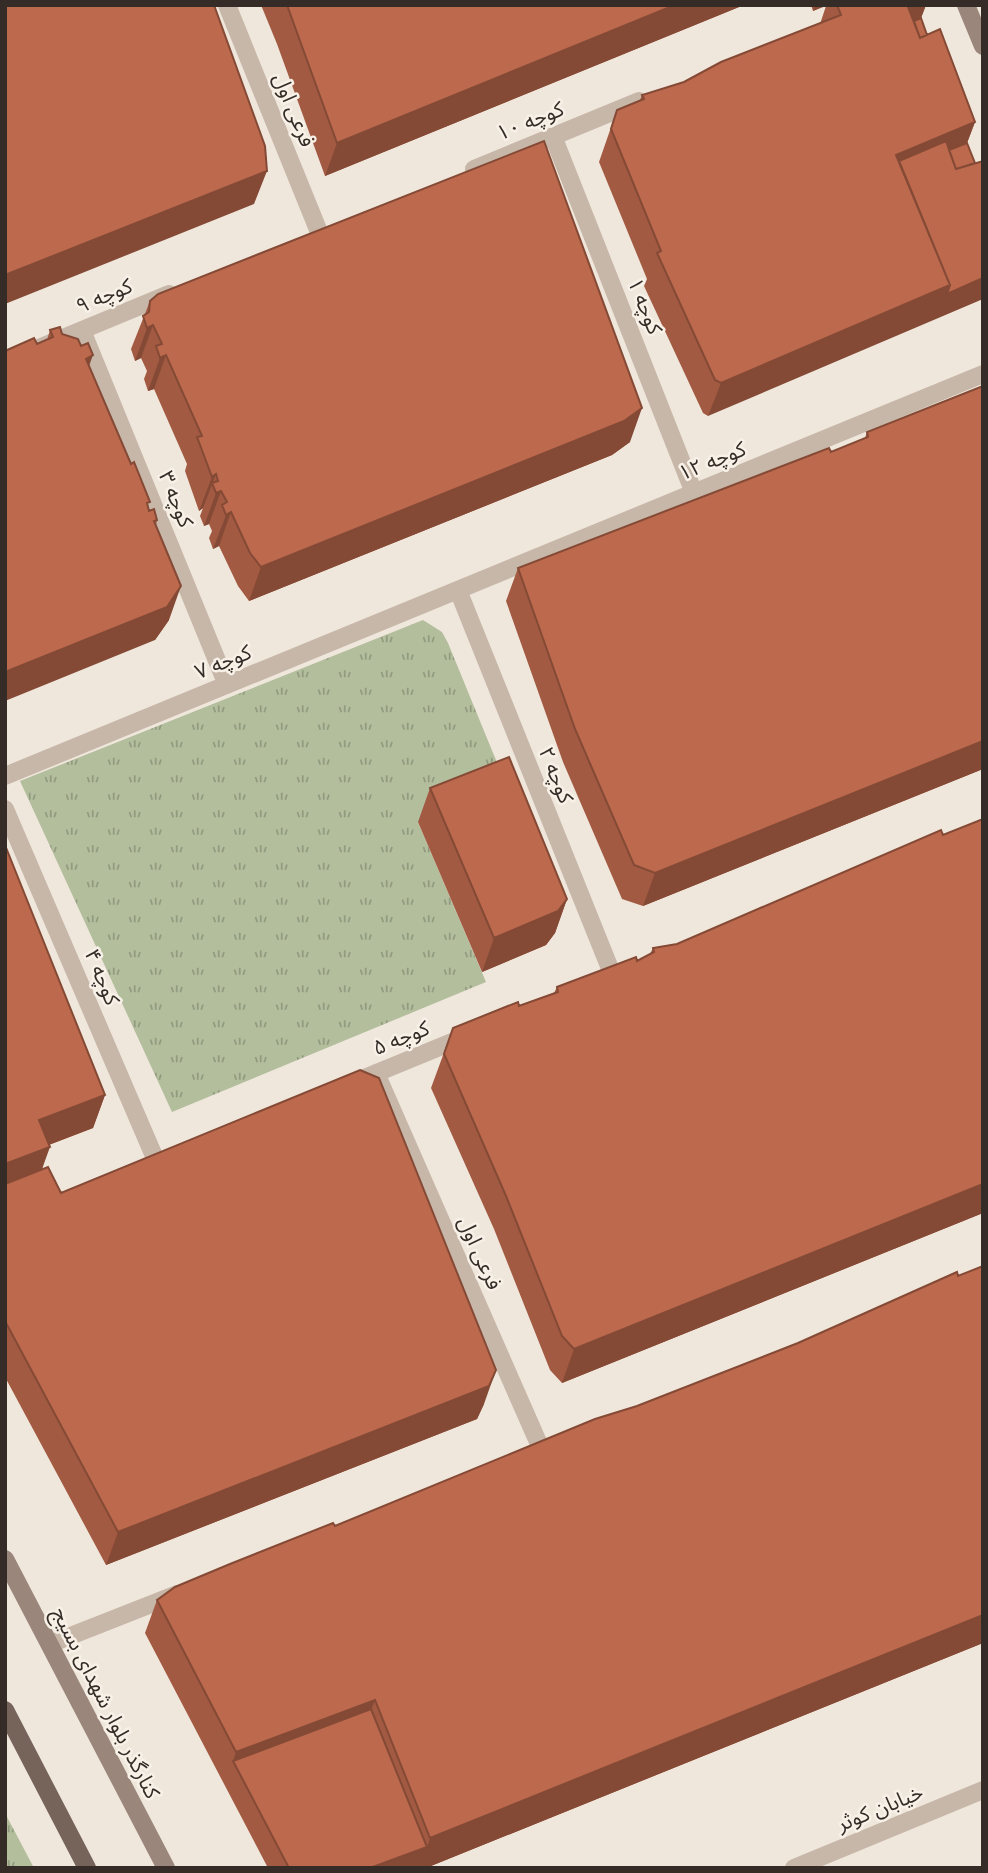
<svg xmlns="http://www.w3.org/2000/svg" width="988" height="1873" viewBox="0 0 988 1873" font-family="Raleway,'Noto Sans Arabic',sans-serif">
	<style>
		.grass { fill: url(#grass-tufts) }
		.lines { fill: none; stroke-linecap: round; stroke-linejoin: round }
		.street { stroke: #c7b7a9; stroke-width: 18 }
		.secondary { stroke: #9b867b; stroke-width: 18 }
		.primary { stroke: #76645b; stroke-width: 18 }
		.wall { fill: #a35a42 }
		.shaded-wall { fill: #844a36 }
		.building { fill: #bd694d; stroke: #844a36; stroke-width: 2 }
		.labels { text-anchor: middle; stroke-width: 5; stroke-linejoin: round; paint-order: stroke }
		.street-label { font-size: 21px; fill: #352c28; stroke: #f8f1e8 }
	</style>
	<defs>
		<pattern id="grass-tufts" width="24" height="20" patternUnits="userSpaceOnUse" patternTransform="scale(1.75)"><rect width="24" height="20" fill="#b3be9d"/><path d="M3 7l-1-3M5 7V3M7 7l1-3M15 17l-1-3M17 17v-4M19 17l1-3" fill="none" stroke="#929b80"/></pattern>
	</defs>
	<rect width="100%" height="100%" fill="#f0e7dc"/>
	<path class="grass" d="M 423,620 L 442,632 L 448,643 L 507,787 L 418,822 L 486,982 L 172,1112 L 20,781 Z
		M 5,1813 L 34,1868 L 5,1868 Z"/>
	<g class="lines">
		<path class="street" d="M 227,5 L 319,232
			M 553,136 L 694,493
			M 474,169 L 639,101
			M 83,333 L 227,685
			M 5,362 L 169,294
			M 458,590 L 613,976
			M 5,776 L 983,374
			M 5,809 L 157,1163
			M 376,1073 L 542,1451
			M 352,1083 L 469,1035
			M 50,1644 L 177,1594
			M 794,1868 L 983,1790"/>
		<path class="secondary" d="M 966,5 L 983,46
			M 5,1559 L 166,1868"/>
		<path class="primary" d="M 5,1710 L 87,1868"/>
	</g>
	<path class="wall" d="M 261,5 L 744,5 L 325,176 L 277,44 Z
		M 811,5 L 926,5 L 921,18 L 927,35 L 975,122 L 967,143 L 708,416 L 703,413 L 644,286 L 647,279 L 599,162 L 617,110 L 640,100 L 642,95 L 684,82 L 820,24 L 826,6 L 813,11 Z
		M 150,301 L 630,442 L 612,455 L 249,601 L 238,586 L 219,546 L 213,549 L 209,538 L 212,531 L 209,524 L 204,526 L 200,516 L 203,508 L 199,511 L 185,471 L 187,464 L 154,389 L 148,391 L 144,379 L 147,371 L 141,358 L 135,361 L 131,349 Z
		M 50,330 L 62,334 L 89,366 L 149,511 L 157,520 L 156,525 L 169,620 L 155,640 L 37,344 L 47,340 Z
		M 983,386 L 983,769 L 643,906 L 622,899 L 563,762 L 506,601 L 518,568 L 831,452 L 865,438 L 867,432 Z
		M 430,788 L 567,899 L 555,933 L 546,945 L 482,972 L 418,822 Z
		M 983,819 L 983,1213 L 562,1383 L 550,1370 L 494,1229 L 431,1088 L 453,1028 L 554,993 L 557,987 L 637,961 L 650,954 L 653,948 L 677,944 Z
		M 5,845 L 105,1095 L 93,1128 L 49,1145 L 42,1169 L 61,1193 L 484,1404 L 477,1419 L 106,1565 L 5,1377 Z
		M 983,1266 L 983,1643 L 426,1868 L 268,1868 L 145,1633 L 157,1600 L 335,1526 L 798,1343 Z"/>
	<path class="shaded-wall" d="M 675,5 L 744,5 L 325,176 L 337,143 Z
		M 815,5 L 826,5 L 813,11 Z
		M 896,5 L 926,5 L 916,31 Z
		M 975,122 L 962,156 L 900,181 L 896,155 Z
		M 267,171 L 254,204 L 5,304 L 5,275 Z
		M 983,278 L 983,299 L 708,416 L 721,383 L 950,285 Z
		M 153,325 L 141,358 L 135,361 L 147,328 Z
		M 93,355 L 81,388 L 86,359 Z
		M 166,355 L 154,389 L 148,391 L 160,358 Z
		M 642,408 L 630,442 L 612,455 L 249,601 L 261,567 Z
		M 216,474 L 203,508 L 199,511 L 212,477 Z
		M 221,491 L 209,524 L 204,526 L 216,493 Z
		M 231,512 L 219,546 L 213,549 L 226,515 Z
		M 181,586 L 169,620 L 155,640 L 5,701 L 5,672 Z
		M 983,741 L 983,769 L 643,906 L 655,873 Z
		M 567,899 L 555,933 L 546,945 L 482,972 L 494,938 Z
		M 105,1095 L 93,1128 L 27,1153 L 39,1120 Z
		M 50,1147 L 38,1180 L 5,1193 L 5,1164 Z
		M 983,1184 L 983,1213 L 562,1383 L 574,1349 Z
		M 496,1370 L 484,1404 L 477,1419 L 106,1565 L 118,1532 Z
		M 983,1615 L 983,1643 L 426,1868 L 370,1868 L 427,1847 L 430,1838 Z
		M 375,1700 L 362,1733 L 233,1761 L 236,1752 Z"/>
	<path class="building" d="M 5,5 L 214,5 L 265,146 L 267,171 L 5,275 Z
		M 287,5 L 675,5 L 337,143 Z
		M 837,5 L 911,5 L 908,7 L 920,38 L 940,29 L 975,122 L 896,155 L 950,285 L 721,383 L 715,380 L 657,253 L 661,251 L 611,129 L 617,110 L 644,99 L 642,95 L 684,82 L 721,62 L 841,15 Z
		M 921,18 L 927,35 L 920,38 L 914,21 Z
		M 544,141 L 642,408 L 624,421 L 261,567 L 250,553 L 231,512 L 226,515 L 222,505 L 227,502 L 221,491 L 216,493 L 212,483 L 218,481 L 216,474 L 212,477 L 197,437 L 202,436 L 166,355 L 160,358 L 156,346 L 162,344 L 153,325 L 147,328 L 143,316 L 149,312 L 150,301 L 158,294 Z
		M 946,141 L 956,169 L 983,161 L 983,278 L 947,294 L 950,285 L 899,161 Z
		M 967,143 L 975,163 L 956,169 L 949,150 Z
		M 60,327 L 62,334 L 78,339 L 81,346 L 88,343 L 93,355 L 86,359 L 131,464 L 134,462 L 150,502 L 147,503 L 149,511 L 154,509 L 157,520 L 154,521 L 181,586 L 167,607 L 5,672 L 5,351 L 34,338 L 37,344 L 53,337 L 50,330 Z
		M 983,386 L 983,741 L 655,873 L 634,865 L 575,729 L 518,568 L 829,448 L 831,452 L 868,437 L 867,432 Z
		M 509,757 L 567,899 L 558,911 L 494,938 L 430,788 Z
		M 983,819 L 983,1184 L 574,1349 L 562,1336 L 506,1196 L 444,1054 L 453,1028 L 518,1002 L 519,1006 L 558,992 L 557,987 L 636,957 L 637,961 L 654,952 L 653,948 L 677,944 L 941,830 L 943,835 Z
		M 5,845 L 105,1095 L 39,1120 L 50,1147 L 5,1164 Z
		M 360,1070 L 379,1078 L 496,1370 L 489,1386 L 118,1532 L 5,1321 L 5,1184 L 48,1167 L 61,1193 Z
		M 983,1266 L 983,1615 L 430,1838 L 375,1700 L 236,1752 L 157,1600 L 175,1587 L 230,1564 L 333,1523 L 335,1526 L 595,1419 L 637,1406 L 798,1343 L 957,1272 L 958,1276 Z
		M 371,1709 L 427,1847 L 370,1868 L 289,1868 L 233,1761 Z"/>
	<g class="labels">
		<g class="street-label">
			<text transform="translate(294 110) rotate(68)" y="7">فرعی اول</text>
			<text transform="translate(530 121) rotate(-22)" y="7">کوچه ۱۰</text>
			<text transform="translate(104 296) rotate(-23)" y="7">کوچه ۹</text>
			<text transform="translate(645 306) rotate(68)" y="7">کوچه ۱</text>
			<text transform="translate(712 461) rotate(-22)" y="7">کوچه ۱۲</text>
			<text transform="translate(176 499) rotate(68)" y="7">کوچه ۳</text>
			<text transform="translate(223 662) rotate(-22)" y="7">کوچه ۷</text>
			<text transform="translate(556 775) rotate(68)" y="7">کوچه ۲</text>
			<text transform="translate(102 977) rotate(67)" y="7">کوچه ۴</text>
			<text transform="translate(401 1038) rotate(-22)" y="7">کوچه ۵</text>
			<text transform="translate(480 1253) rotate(66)" y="7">فرعی اول</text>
			<text transform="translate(106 1703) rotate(63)" y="7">کنارگذر بلوار شهدای بسیج</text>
			<text transform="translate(880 1808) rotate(-22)" y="7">خیابان کوثر</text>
		</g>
	</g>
	<rect width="988" height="1873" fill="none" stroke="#352c28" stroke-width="14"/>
</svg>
